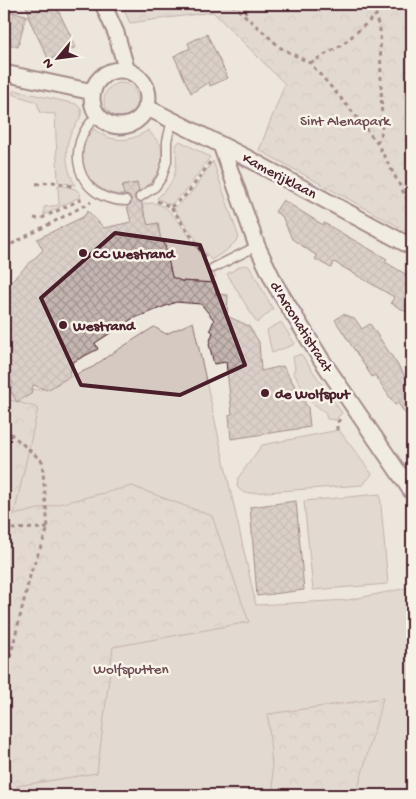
<svg xmlns="http://www.w3.org/2000/svg" width="416" height="799" viewBox="0 0 416 799" font-family="'Gochi Hand',sans-serif">
	<style>
		.green { fill: #d5c9c2; stroke: #907476 }
		.forest { fill: url(#forest-crowns); stroke: #907476 }
		.building { fill: url(#building-cross-hatch); stroke: #4a1f2b }
		.lines { fill: none; stroke-linecap: round; stroke-linejoin: round }
		.service-casing { stroke: #4a1f2b; stroke-width: 11 }
		.minor-casing { stroke: #4a1f2b; stroke-width: 19 }
		.path { stroke: #4a1f2b; stroke-width: 3; stroke-dasharray: 4 4; stroke-linecap: butt }
		.service { stroke: #f7f3e8; stroke-width: 8 }
		.minor { stroke: #f7f3e8; stroke-width: 15 }
		.marked { fill: none; stroke: #4a1f2b; stroke-width: 4; stroke-linejoin: round }
		.poi-dot { fill: #4a1f2b; stroke: #f7f3e8; stroke-width: 2 }
		.labels { text-anchor: middle; stroke-width: 5; stroke-linejoin: round; paint-order: stroke }
		.park-label { font-size: 15px; fill: #6d4a51; stroke: #f7f3e8 }
		.street-label { font-size: 15px; fill: #4a1f2b; stroke: #f7f3e8 }
		.poi-label { font-size: 15px; font-weight: bold; fill: #4a1f2b; stroke: #f7f3e8; text-anchor: start }
	</style>
	<defs>
		<pattern id="forest-crowns" width="20" height="18" patternUnits="userSpaceOnUse" patternTransform="scale(1.25)"><rect width="20" height="18" fill="#d5c9c2"/><path d="M2 6a3 3 0 1 1 6 0M12 15a3 3 0 1 1 6 0" fill="none" stroke="#b8aca7"/></pattern>
		<pattern id="building-cross-hatch" width="8" height="8" patternUnits="userSpaceOnUse" patternTransform="scale(1.25)"><rect width="8" height="8" fill="#c4b5b0"/><path d="M0 0l8 8M0 8l8-8" fill="none" stroke="#a1938f"/></pattern>
	</defs>
	<rect width="100%" height="100%" fill="#ece6dd"/>
	<filter id="ink" filterUnits="userSpaceOnUse"><feTurbulence type="fractalNoise" baseFrequency=".02" numOctaves="2"/><feDisplacementMap in="SourceGraphic" scale="10" xChannelSelector="R" yChannelSelector="G"/><feConvolveMatrix kernelMatrix="1 2 1 2 8 2 1 2 1" color-interpolation-filters="sRGB"/></filter>
	<g filter="url(#ink)">
		<path class="green" d="M104 100a17 17 0 1 1 34 0a17 17 0 1 1-34 0Z
			M 14,90 L 76,104 L 81,109 C 83,118 76,123 72,131 C 63,148 66,168 75,185 L 58,182 L 55,114 L 40,113 L 37,102 L 12,94 Z
			M 94,129 C 111,143 130,143 148,130 L 161,145 L 162,156 L 161,167 L 150,184 L 139,192 L 137,183 L 123,186 L 124,195 C 88,194 67,156 94,129 Z
			M 180,141 L 210,157 L 185,192 L 170,205 L 157,198 C 177,181 177,170 176,145 Z
			M 213,161 L 239,238 L 227,250 L 211,260 L 174,209 L 191,193 Z
			M 58,185 C 66,187 79,187 81,196 L 44,215 L 44,207 L 59,205 Z
			M 153,203 C 160,204 166,207 170,212 C 188,231 202,256 216,277 L 211,278 L 211,283 L 181,281 L 172,277 L 164,242 L 161,242 L 158,223 L 148,225 L 142,204 Z
			M 246,265 L 250,267 L 273,309 L 257,323 L 227,274 L 241,266 Z
			M 193,322 L 256,605 L 348,600 L 412,587 L 412,795 L 4,795 L 4,385 L 40,390 L 93,367 L 108,356 L 154,327 L 166,334 Z
			M 281,322 L 295,344 L 272,353 L 267,330 Z
			M 301,354 L 342,413 L 335,420 L 327,419 L 325,412 L 311,402 L 293,372 L 295,368 L 293,357 Z
			M 339,430 L 372,474 L 363,485 L 252,493 L 244,493 L 237,487 L 238,478 L 262,445 Z
			M 380,494 L 388,584 L 313,590 L 304,501 Z"/>
		<path class="forest" d="M 121,4 L 412,4 L 412,234 L 259,150 L 285,84 L 213,12 L 130,23 Z
			M 4,398 L 38,408 L 14,515 L 132,486 L 212,516 L 249,622 L 113,647 L 97,773 L 17,786 L 21,795 L 4,795 Z
			M 383,698 L 356,795 L 274,795 L 268,714 Z"/>
		<path class="building" d="M 25,4 L 55,4 L 76,47 L 49,60 L 27,15 L 31,17 Z
			M 4,10 L 26,15 L 18,47 L 4,43 Z
			M 207,34 L 228,78 L 210,86 L 209,82 L 191,93 L 174,56 L 190,48 L 188,43 Z
			M 137,183 L 139,191 L 135,195 L 135,200 L 141,202 L 148,225 L 158,223 L 161,242 L 164,241 L 172,277 L 181,281 L 216,283 L 216,294 L 228,295 L 227,316 L 249,326 L 259,342 L 261,371 L 283,366 L 308,408 L 310,427 L 231,439 L 229,415 L 232,414 L 226,362 L 214,364 L 209,344 L 213,332 L 210,330 L 214,320 L 201,304 L 176,302 L 132,319 L 95,343 L 98,349 L 73,362 L 69,377 L 47,390 L 33,385 L 31,394 L 17,402 L 10,390 L 13,382 L 4,379 L 4,288 L 43,250 L 37,239 L 83,217 L 88,211 L 104,228 L 131,222 L 127,206 L 131,204 L 131,199 L 129,196 L 124,195 L 122,186 Z
			M 283,200 L 323,225 L 324,223 L 387,259 L 385,262 L 412,278 L 412,315 L 391,303 L 394,297 L 334,262 L 331,268 L 315,259 L 317,256 L 292,239 L 282,216 L 275,212 Z
			M 343,314 L 355,319 L 362,329 L 370,324 L 412,386 L 412,423 L 398,403 L 395,405 L 375,375 L 372,377 L 335,320 Z
			M 296,501 L 304,590 L 257,596 L 250,507 Z"/>
		<g class="lines">
			<defs>
				<path id="service" d="M 98,115 C 62,145 76,201 126,201
					M 140,197 L 155,187 L 162,177 L 167,161 L 167,141 L 172,120
					M 213,268 L 257,246"/>
				<path id="minor" d="M 103,4 L 116,33 L 127,71
					M92 98a28 28 0 1 1 56 0a28 28 0 1 1-56 0Z
					M 4,73 L 93,92
					M 146,107 L 251,160 L 412,247
					M 221,145 L 257,246 L 276,286 L 321,359 L 412,492"/>
			</defs>
			<use href="#service" class="service-casing"/>
			<use href="#minor" class="minor-casing"/>
			<path class="path" d="M 232,4 L 281,48 L 310,63 L 347,105 L 377,143 L 412,208
				M 245,13 L 249,4
				M 310,63 L 342,45 L 375,16
				M 377,143 L 382,131 L 380,29 L 375,16 L 389,4
				M 36,184 L 53,182 L 75,187
				M 157,201 L 171,207 L 207,259
				M 171,207 L 187,194 L 210,162
				M 34,218 L 40,219 L 84,198
				M 408,227 L 412,217
				M 4,245 L 8,246 L 91,202
				M 4,428 L 42,461 L 48,528 L 31,572 L 4,682
				M 337,430 L 337,422 L 342,418
				M 4,529 L 48,528"/>
			<use href="#service" class="service"/>
			<use href="#minor" class="minor"/>
		</g>
	</g>
	<path d="M0 0H416V799H0ZM 115,233 L 200,245 L 245,365 L 180,395 L 81,385 L 41,298 Z" fill="#ece6dd" fill-opacity=".55" fill-rule="evenodd"/>
	<path class="marked" d="M 115,233 L 200,245 L 245,365 L 180,395 L 81,385 L 41,298 Z"/>
	<g class="poi-dot">
		<circle cx="83" cy="253" r="5"/>
		<circle cx="63" cy="325" r="5"/>
		<circle cx="265" cy="393" r="5"/>
	</g>
	<g class="labels">
		<g class="park-label">
			<text x="345" y="125">Sint Alenapark</text>
			<text x="131" y="673">Wolfsputten</text>
		</g>
		<g class="street-label">
			<text transform="translate(280 175) rotate(28)" y="5">Kamerijklaan</text>
			<text transform="translate(302 326) rotate(58)" y="5">d'Arconatistraat</text>
		</g>
		<g class="poi-label">
			<text x="93" y="258">CC Westrand</text>
			<text x="73" y="330">Westrand</text>
			<text x="275" y="398">de Wolfsput</text>
		</g>
	</g>
	<rect width="416" height="799" fill="none" stroke="#f7f3e8" stroke-width="20"/>
	<rect x="10" y="10" width="396" height="779" fill="none" stroke="#4a1f2b" stroke-width="2" filter="url(#ink)"/>
	<g transform="translate(58 58) rotate(241)" stroke="#f7f3e8" stroke-width="4" paint-order="stroke">
	<path d="M0-4L9 19L0 12L-9 19Z" fill="#4a1f2b"/>
	<text y="-8" font-size="14" font-weight="bold" text-anchor="middle" fill="#4a1f2b">N</text>
	</g>
</svg>
